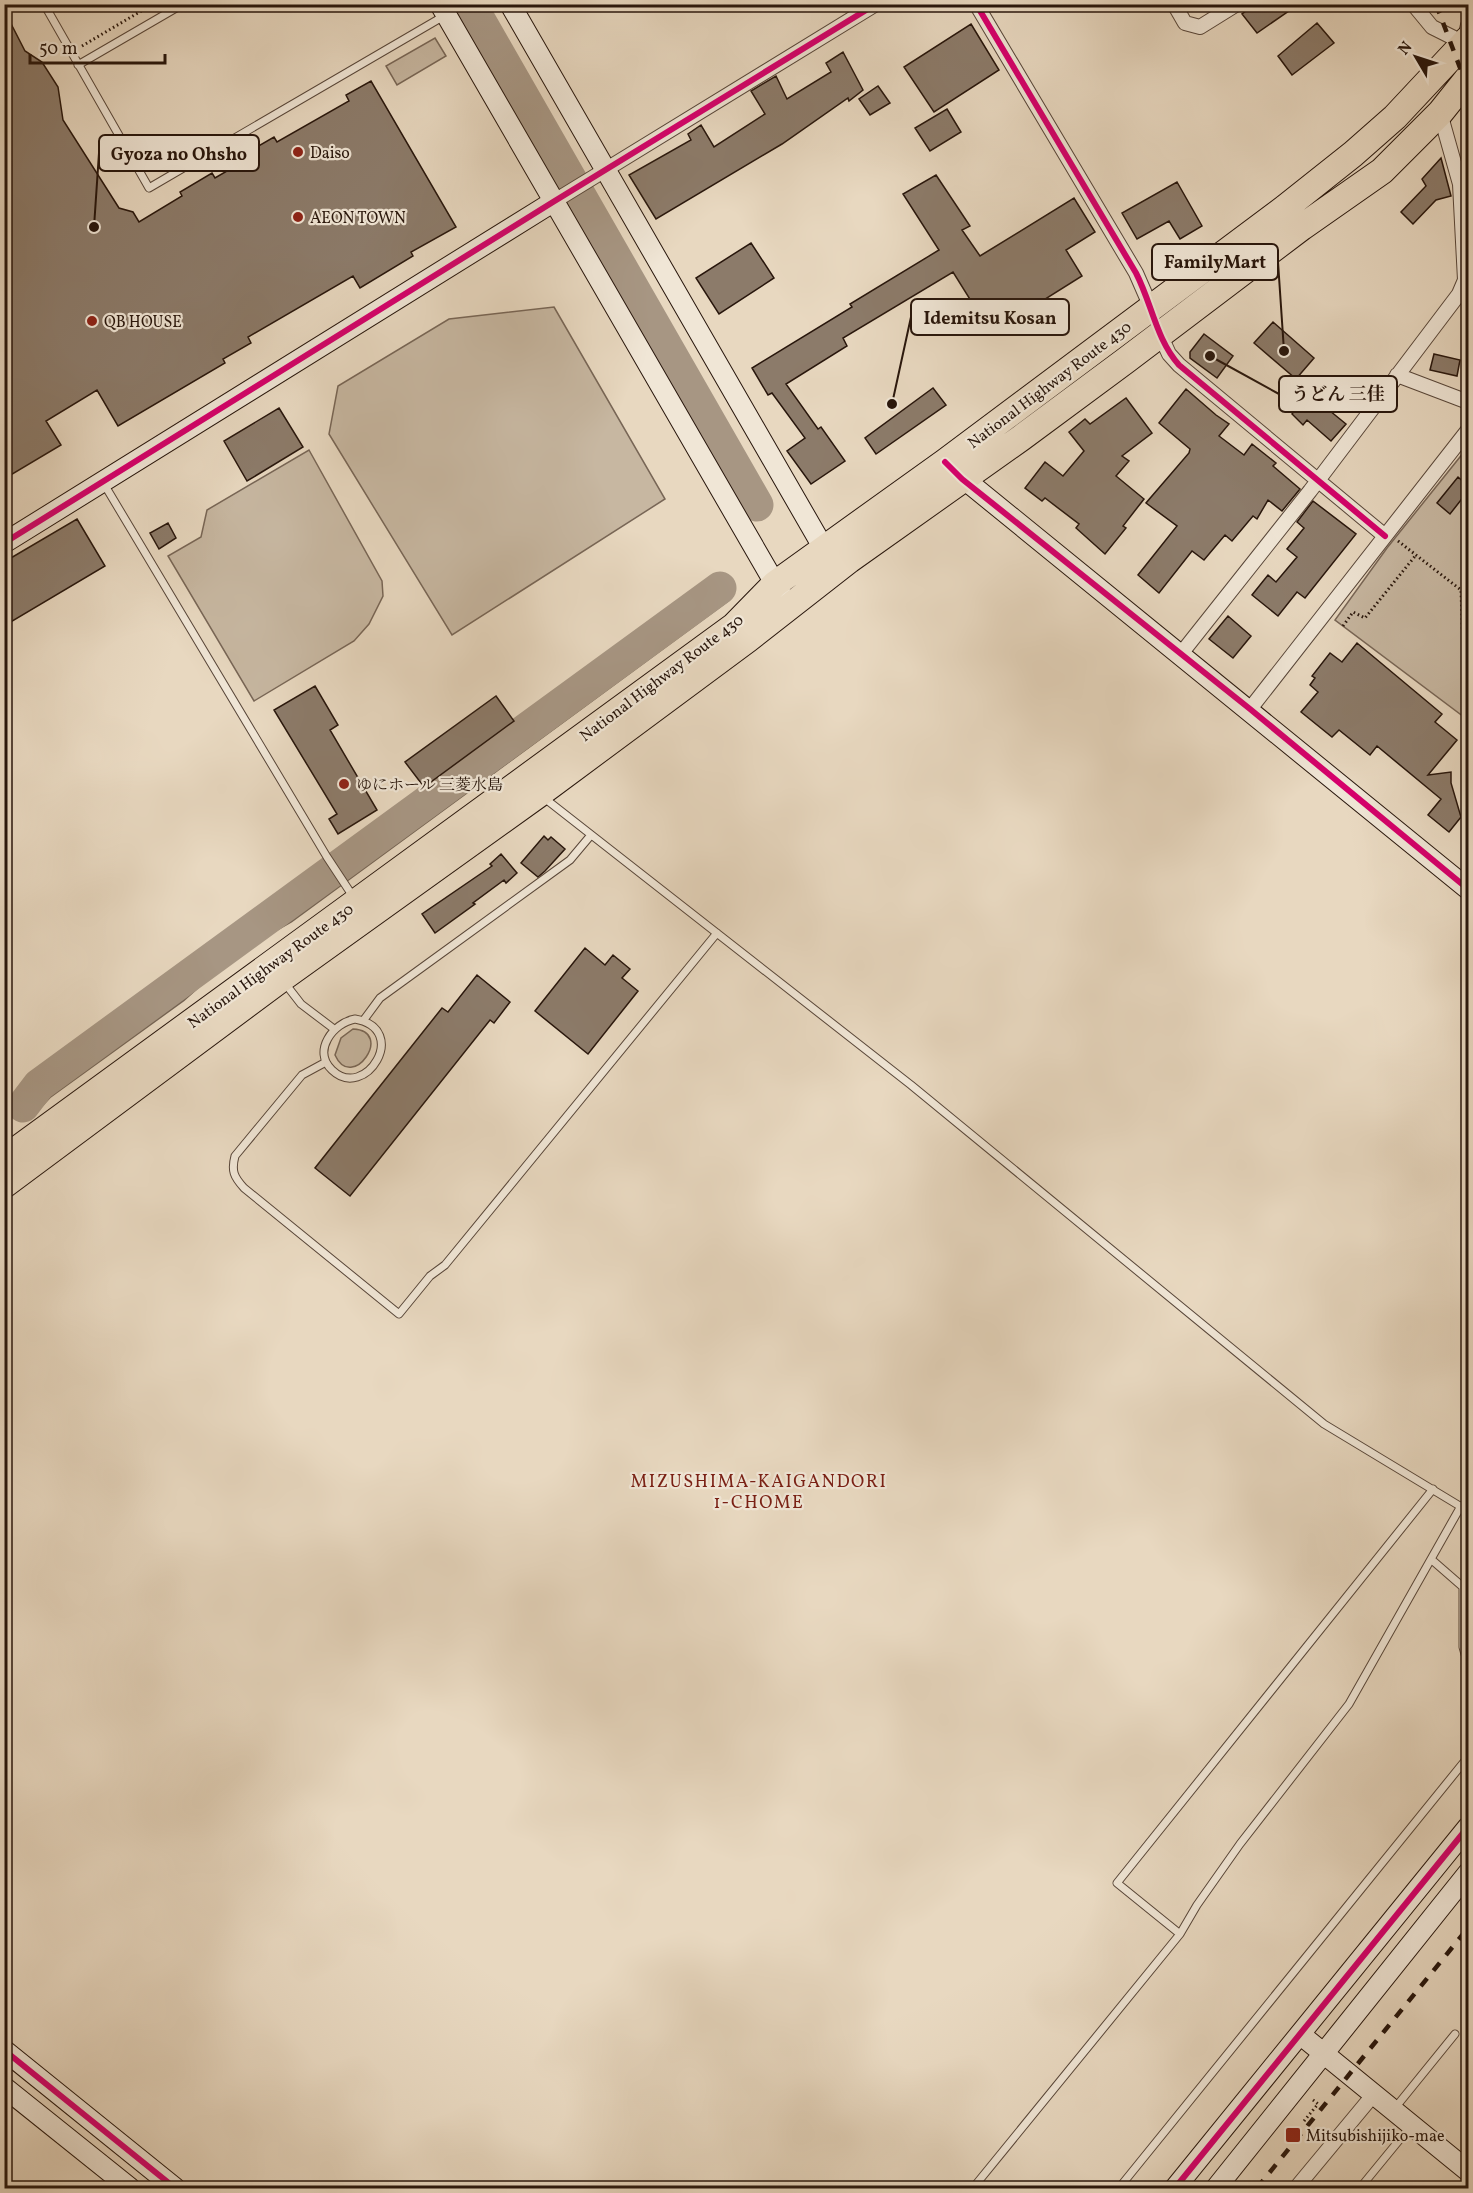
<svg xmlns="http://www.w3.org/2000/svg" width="1473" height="2193" viewBox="0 0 1473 2193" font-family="Vollkorn,'Noto Serif JP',serif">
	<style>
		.green { fill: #c7b7a1; stroke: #786656; stroke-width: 1.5 }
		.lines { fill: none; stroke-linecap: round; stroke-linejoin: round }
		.stream { stroke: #746353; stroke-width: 5 }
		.river { stroke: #a79683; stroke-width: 33 }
		.building { fill: #8c7b6a; stroke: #28160c; stroke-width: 1.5 }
		.lane-casing { stroke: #584639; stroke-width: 9 }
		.street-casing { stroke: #584639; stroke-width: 16 }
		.secondary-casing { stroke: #28160c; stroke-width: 22 }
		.highway-casing { stroke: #28160c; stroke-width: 28 }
		.path { stroke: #28160c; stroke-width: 3; stroke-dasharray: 1.5 3; stroke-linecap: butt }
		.lane { stroke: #f0e6d6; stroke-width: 7 }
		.street { stroke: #f0e6d6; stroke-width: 14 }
		.secondary { stroke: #f0e6d6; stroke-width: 20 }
		.highway { stroke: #e8d8c0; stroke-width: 26 }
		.rail { stroke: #28160c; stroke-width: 4.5; stroke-dasharray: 10 10; stroke-linecap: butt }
		.cycleway-casing { stroke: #f0e6d6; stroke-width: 10 }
		.cycleway { stroke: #d6006c; stroke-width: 6 }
		.poi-dot { fill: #8f2418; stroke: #f0e6d6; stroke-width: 2 }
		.labels { text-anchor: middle; stroke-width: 4.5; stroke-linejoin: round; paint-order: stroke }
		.poi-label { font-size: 16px; fill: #28160c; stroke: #f0e6d6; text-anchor: start }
		.street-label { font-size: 16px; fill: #28160c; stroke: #f0e6d6 }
		.neighbourhood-label { font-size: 18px; letter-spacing: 1.5px; fill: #7a1f14; stroke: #f0e6d6 }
		.leader { fill: none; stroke: #28160c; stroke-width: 2 }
		.callout-dot { fill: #28160c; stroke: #f0e6d6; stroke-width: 2 }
		.callout { fill: #f0e6d6; stroke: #28160c; stroke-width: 2 }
		.callout-label { font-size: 18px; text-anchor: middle; font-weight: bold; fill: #28160c }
	</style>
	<rect width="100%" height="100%" fill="#e8d8c0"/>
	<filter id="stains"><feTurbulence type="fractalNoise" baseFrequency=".00333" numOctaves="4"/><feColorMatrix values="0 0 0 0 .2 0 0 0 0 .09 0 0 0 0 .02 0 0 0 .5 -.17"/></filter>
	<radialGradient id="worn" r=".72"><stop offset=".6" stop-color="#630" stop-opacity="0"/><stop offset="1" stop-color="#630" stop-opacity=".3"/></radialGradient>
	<path class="green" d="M 435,38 L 446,56 L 397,85 L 386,66 Z
		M 554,307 L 665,499 L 452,635 L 329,434 L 338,386 L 449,319 Z
		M 1468,447 L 1468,720 L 1335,620 L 1387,548 Z
		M 309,450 L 382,581 L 383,596 L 369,624 L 354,641 L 254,701 L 168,556 L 201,537 L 207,510 Z
		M 353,1029 C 395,1031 352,1093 335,1055 L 341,1038 Z"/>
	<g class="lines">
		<path class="stream" d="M 483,4 L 766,500
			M 35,1111 L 49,1096 L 183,999 C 215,969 252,941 291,920 L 728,599"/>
		<path class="river" d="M 470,4 L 757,505
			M 23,1106 L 39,1085 L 720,588"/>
	</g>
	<path class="building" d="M 1255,4 L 1299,4 L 1257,33 L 1242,14 Z
		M 4,10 L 25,51 L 42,62 L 58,87 L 63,120 L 119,208 L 133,212 L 139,222 L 182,196 L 180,192 L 212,173 L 215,178 L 246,160 L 243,155 L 274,137 L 277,142 L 349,101 L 346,95 L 371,81 L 456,227 L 411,252 L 413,256 L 360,288 L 353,276 L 248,337 L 251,343 L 223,359 L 225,363 L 118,426 L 97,390 L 46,421 L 61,445 L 4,479 Z
		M 1317,23 L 1334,43 L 1292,75 L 1278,56 Z
		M 971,24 L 999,70 L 934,112 L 904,67 Z
		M 843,52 L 863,90 L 849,101 L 848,98 L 782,144 L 656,219 L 629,175 L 691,140 L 688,134 L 701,125 L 714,147 L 765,114 L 751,91 L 776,76 L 787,99 L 831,72 L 826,63 Z
		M 878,86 L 890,103 L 870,115 L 859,99 Z
		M 947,109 L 961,132 L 930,151 L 915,128 Z
		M 1441,158 L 1451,196 L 1436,200 L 1413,224 L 1401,212 L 1426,186 L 1422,179 Z
		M 936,175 L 970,226 L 962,230 L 980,256 L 1074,198 L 1095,232 L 1066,250 L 1082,276 L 991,333 L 953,272 L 843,338 L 847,346 L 786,384 L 818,429 L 821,427 L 845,461 L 811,484 L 787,451 L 805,438 L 772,393 L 768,395 L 752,368 L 852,307 L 850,304 L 939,250 L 903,194 Z
		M 1177,182 L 1202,226 L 1180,239 L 1169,221 L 1137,239 L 1122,213 Z
		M 751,243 L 774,278 L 719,314 L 696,278 Z
		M 1273,322 L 1314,358 L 1296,379 L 1254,343 Z
		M 1204,334 L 1233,356 L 1217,378 L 1190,358 L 1190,352 Z
		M 1434,354 L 1460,360 L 1457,376 L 1430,370 Z
		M 933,388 L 946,405 L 876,454 L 865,438 Z
		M 1186,389 L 1216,415 L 1229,424 L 1219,436 L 1244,455 L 1252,444 L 1276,463 L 1273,466 L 1300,489 L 1282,511 L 1268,500 L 1257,519 L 1253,516 L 1232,541 L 1225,535 L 1204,560 L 1192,551 L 1159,593 L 1138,575 L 1177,526 L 1146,503 L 1189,453 L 1190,449 L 1159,423 Z
		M 1308,393 L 1346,424 L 1331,441 L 1307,420 L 1303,425 L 1292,414 Z
		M 1126,398 L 1152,433 L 1122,456 L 1129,461 L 1116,476 L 1144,499 L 1123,526 L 1126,528 L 1105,554 L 1076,528 L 1079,524 L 1045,498 L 1042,501 L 1025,488 L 1045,462 L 1063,476 L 1084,451 L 1069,432 L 1085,419 L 1090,424 Z
		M 279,408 L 303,447 L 247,481 L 224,441 Z
		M 1458,477 L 1468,486 L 1468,491 L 1450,514 L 1437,503 Z
		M 1313,501 L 1356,534 L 1305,598 L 1297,592 L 1278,616 L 1252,595 L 1268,575 L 1276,582 L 1297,557 L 1287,549 L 1304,528 L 1297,522 Z
		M 77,519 L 105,566 L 4,626 L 4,562 Z
		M 168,523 L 176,538 L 159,549 L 150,533 Z
		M 1228,616 L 1251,636 L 1233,658 L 1209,639 Z
		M 1357,643 L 1442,714 L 1435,722 L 1457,740 L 1428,775 L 1451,772 L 1451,783 L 1461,817 L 1449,832 L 1428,815 L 1441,799 L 1377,746 L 1370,755 L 1339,730 L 1332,737 L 1301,712 L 1318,692 L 1310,685 L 1315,678 L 1312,676 L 1330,653 L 1342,662 Z
		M 315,686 L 338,725 L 330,730 L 377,810 L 338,834 L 329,819 L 337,814 L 274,710 Z
		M 496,696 L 514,721 L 424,787 L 405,762 Z
		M 544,836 L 548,840 L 551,837 L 565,849 L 545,871 L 538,877 L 521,863 Z
		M 501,854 L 517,873 L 506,883 L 504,880 L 473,903 L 475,904 L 435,933 L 422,914 L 492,866 L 490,864 Z
		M 585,948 L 605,965 L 613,955 L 630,969 L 622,978 L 638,991 L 588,1054 L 535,1011 Z
		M 477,975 L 510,1002 L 494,1023 L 490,1020 L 350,1196 L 315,1168 L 442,1008 L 448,1012 Z"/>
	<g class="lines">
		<defs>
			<path id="lane" d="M 44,4 L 149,188 L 444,16
				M 78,65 L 183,4
				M 104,484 L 327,857 L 354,898
				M 543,797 L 911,1085 L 1324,1424 L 1468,1511
				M 284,982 L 301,1004 L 334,1029
				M 355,1019 C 411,1029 365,1102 332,1070 C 312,1051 333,1023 355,1019 Z
				M 363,1021 L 380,998 L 570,860 L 591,835
				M 326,1062 L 302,1075 L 235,1156 C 231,1171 234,1177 244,1188 L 399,1314 L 430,1276 L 445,1265 L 717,933
				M 1432,1560 L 1463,1587 L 1463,1647 L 1468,1665
				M 1180,1934 L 1117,1883 L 1433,1489
				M 1395,2108 L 1455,2034
				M 973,2188 L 1180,1934 L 1197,1905 L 1240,1844 L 1349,1704 L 1461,1506
				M 1119,2188 L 1468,1757
				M 1360,2188 L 1410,2127"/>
			<path id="street" d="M 976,4 L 1136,273 L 1153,312
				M 1174,4 L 1185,23 L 1200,27 L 1237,4
				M 1413,4 L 1432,27 L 1464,43 L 1468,25
				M 553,202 L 876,4
				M 1158,330 L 1169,354 L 1179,365 L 1385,536
				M 1397,375 L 1468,402
				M 1180,655 L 1310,491 L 1459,294 L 1465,280 L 1460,184 L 1440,113
				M 1250,709 L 1468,430
				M 1296,2188 L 1374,2094"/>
			<path id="secondary" d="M 440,4 L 781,594
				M 510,4 L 831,561
				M 953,470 L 1468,889
				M 4,543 L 553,202
				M 1301,2035 L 1468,2171
				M 4,2050 L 175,2188
				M 4,2087 L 130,2188
				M 1175,2188 L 1468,1827
				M 1216,2188 L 1468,1873"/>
			<path id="highway" d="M 4,1159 L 734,626 L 775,584 L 945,462 L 1285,208 L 1353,154 L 1395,117 L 1468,39
				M 4,1185 L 281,979 L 539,794 L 748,639 L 849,560 L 1021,438 L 1125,361 L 1302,227 L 1382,171 L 1440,113 L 1468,78"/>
		</defs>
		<use href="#lane" class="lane-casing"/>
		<use href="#street" class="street-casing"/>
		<use href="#secondary" class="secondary-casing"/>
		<use href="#highway" class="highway-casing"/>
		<path class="path" d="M 82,46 L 153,4
			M 1398,541 L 1461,590 L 1463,647 L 1468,688
			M 1343,626 L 1353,612 L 1365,618 L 1416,555
			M 1304,2121 L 1318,2104 L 1313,2100"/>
		<use href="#lane" class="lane"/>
		<use href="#street" class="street"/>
		<use href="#secondary" class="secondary"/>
		<use href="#highway" class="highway"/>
		<path class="rail" d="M 1436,4 L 1468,89
			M 1257,2188 L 1468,1928"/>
		<defs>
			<path id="cycleway" d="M 976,4 L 1136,273 C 1152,304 1156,339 1179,365 L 1385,536
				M 945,462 L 962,479 L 1250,709 L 1468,889
				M 4,543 L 553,202 L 876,4
				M 4,2050 L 175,2188
				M 1175,2188 L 1468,1827"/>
		</defs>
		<use href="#cycleway" class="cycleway-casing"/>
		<use href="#cycleway" class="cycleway"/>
	</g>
	<g class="poi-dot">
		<circle cx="298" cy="152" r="6"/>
		<circle cx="298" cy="217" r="6"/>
		<circle cx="92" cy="321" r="6"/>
		<circle cx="344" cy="784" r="6"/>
		<rect x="1285" y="2127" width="16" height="16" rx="3"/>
	</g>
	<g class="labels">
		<g class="poi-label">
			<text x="310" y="158">Daiso</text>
			<text x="310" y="223">AEON TOWN</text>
			<text x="104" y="327">QB HOUSE</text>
			<text x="356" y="790">ゆにホール 三菱水島</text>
			<text x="1306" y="2141">Mitsubishijiko-mae</text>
		</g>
		<g class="street-label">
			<text transform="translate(1049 384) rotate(-37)" y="6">National Highway Route 430</text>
			<text transform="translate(661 677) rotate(-37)" y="6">National Highway Route 430</text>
			<text transform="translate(270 965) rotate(-36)" y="6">National Highway Route 430</text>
		</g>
		<g class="neighbourhood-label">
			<text x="759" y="1487">MIZUSHIMA-KAIGANDORI<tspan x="759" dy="21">1-CHOME</tspan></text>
		</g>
	</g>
	<path class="leader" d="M94 227L99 153M1284 351L1278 262M892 404L911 317M1210 356L1279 394"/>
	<g class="callout-dot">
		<circle cx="94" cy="227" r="6"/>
		<circle cx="1284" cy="351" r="6"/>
		<circle cx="892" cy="404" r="6"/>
		<circle cx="1210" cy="356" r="6"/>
	</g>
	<g class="callout">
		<rect x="99" y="135" width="160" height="36" rx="6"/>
		<rect x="1152" y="244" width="126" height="36" rx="6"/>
		<rect x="911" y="299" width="158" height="36" rx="6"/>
		<rect x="1279" y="376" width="118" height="36" rx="6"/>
	</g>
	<g class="callout-label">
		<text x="179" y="160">Gyoza no Ohsho</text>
		<text x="1215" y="268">FamilyMart</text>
		<text x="990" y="324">Idemitsu Kosan</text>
		<text x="1338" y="400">うどん 三佳</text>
	</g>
	<rect width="1473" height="2193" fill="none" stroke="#e8d8c0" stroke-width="24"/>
	<rect x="6" y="6" width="1461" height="2181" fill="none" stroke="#28160c" stroke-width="3"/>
	<rect x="12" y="12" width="1449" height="2169" fill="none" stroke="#28160c" stroke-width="1.5"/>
	<g transform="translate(1416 57) rotate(309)" stroke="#f0e6d6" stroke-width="4.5" paint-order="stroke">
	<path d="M0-4.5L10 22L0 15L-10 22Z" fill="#28160c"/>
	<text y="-9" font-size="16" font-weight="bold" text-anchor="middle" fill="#28160c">N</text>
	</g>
	<path d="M30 54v9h135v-9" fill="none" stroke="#28160c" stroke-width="3"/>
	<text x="39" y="54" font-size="18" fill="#28160c" stroke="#f0e6d6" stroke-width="4.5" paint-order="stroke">50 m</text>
	<rect width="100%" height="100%" filter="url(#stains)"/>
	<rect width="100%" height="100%" fill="url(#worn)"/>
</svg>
